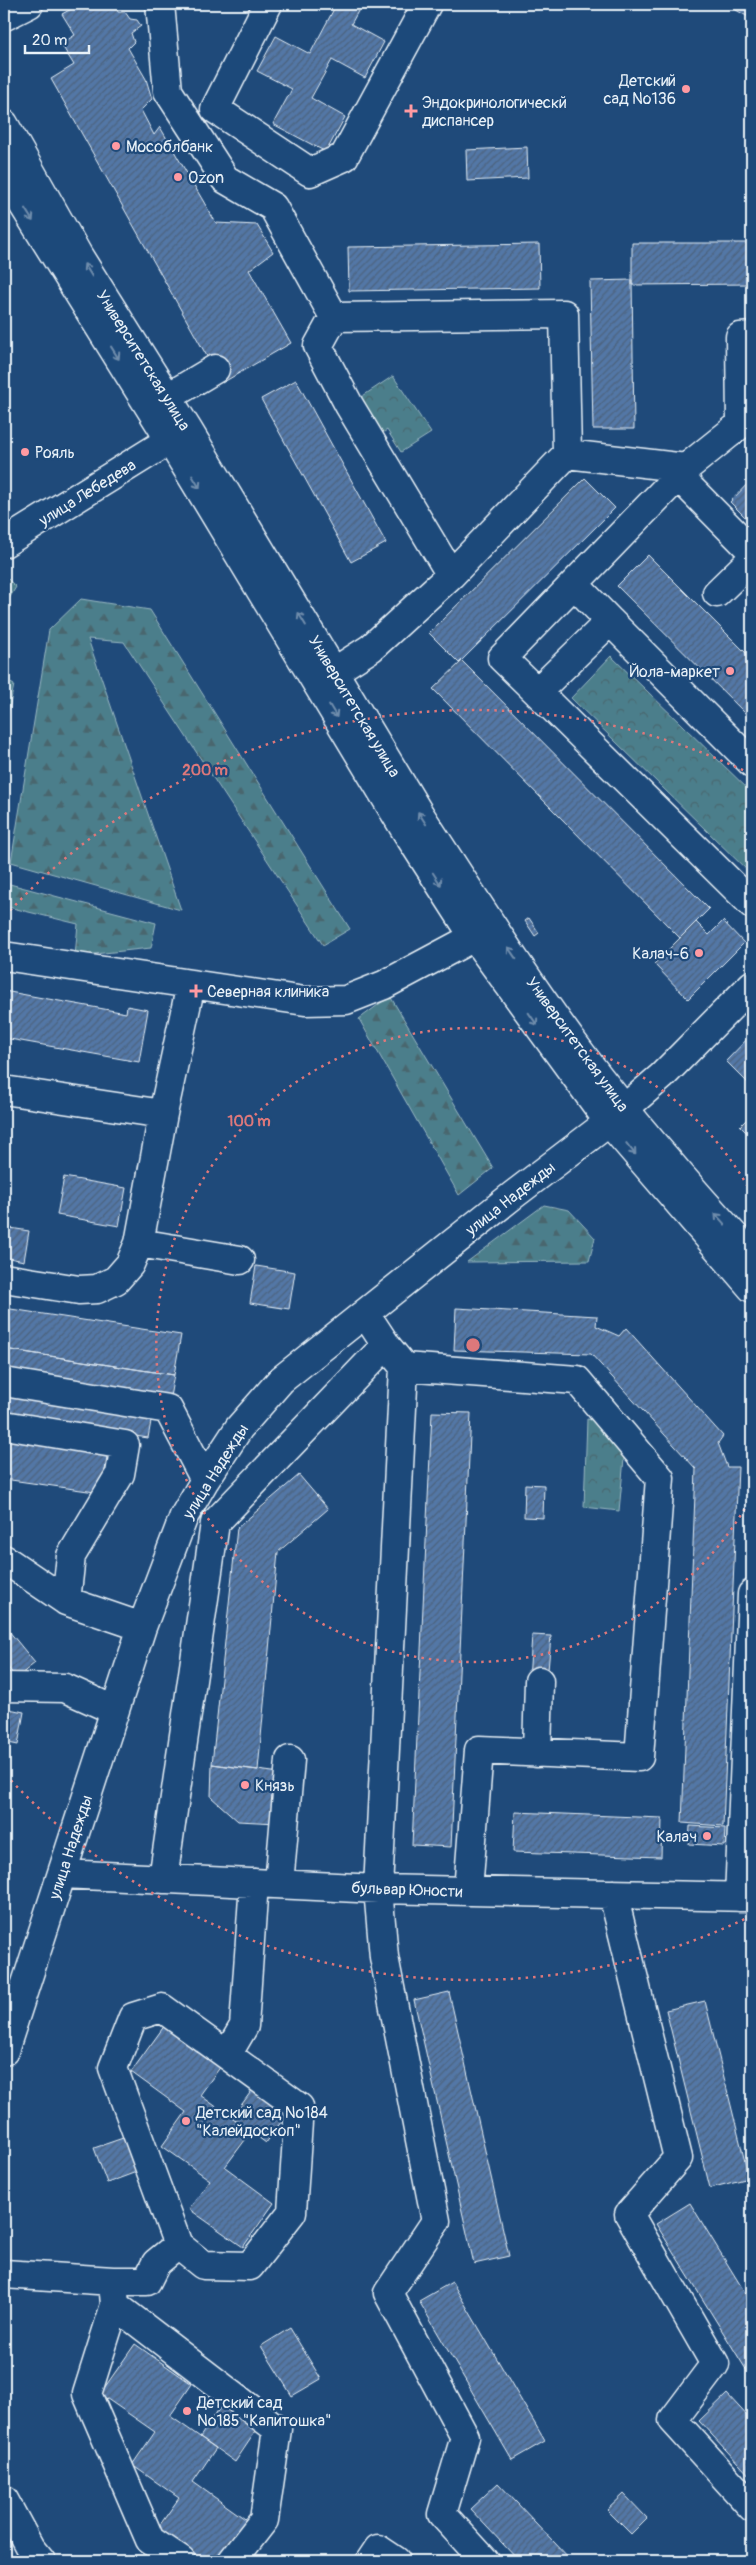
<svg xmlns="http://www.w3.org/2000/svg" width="756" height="2565" viewBox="0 0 756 2565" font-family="Pangolin,sans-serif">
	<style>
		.forest { fill: url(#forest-firs); stroke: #9ab8c2 }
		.park { fill: url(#park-crowns); stroke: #9ab8c2 }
		.building { fill: url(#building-hatch); stroke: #e8f1f8 }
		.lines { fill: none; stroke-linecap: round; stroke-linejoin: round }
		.minor-casing { stroke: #e8f1f8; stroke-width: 31 }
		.major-casing { stroke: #e8f1f8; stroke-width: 31 }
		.minor { stroke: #1f4a7a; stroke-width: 28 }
		.major { stroke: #1f4a7a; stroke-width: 28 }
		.oneway { stroke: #6f8dac }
		.ring { fill: none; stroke: #dd787b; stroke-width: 2.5; stroke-dasharray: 2.5 5 }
		.poi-dot { fill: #ff9aa2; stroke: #1f4a7a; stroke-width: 2 }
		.labels { text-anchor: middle; stroke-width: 4.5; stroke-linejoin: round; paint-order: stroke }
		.poi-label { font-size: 16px; fill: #e8f1f8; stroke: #1f4a7a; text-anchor: start }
		.street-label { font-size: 16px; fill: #e8f1f8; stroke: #1f4a7a }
		.centre { fill: #dd787b; stroke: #1f4a7a; stroke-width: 2.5 }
		.ring-label { font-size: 15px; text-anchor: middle; font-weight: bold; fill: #dd787b; stroke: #1f4a7a; stroke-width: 4.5; stroke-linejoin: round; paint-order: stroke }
	</style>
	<defs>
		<pattern id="forest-firs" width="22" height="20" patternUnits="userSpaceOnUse" patternTransform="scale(1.25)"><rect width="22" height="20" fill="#4c7e8b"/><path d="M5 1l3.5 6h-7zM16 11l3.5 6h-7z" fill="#49666e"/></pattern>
		<pattern id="park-crowns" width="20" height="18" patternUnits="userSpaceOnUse" patternTransform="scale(1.25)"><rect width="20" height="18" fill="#4c7e8b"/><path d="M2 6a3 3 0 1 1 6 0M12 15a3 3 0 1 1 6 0" fill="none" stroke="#49666e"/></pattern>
		<pattern id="building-hatch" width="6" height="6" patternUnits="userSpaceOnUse" patternTransform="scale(1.25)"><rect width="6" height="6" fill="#5277a6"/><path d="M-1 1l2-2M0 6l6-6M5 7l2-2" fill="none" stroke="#4d627d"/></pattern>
	</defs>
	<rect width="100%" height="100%" fill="#1f4a7a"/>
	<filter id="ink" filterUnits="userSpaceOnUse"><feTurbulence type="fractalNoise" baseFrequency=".02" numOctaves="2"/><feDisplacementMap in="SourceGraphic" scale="10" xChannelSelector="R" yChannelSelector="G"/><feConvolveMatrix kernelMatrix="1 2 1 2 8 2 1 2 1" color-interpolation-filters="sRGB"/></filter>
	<g filter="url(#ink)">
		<path class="forest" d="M 6,577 L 16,587 L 4,607 L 4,578 Z
			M 81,599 L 150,610 L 350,929 L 323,945 L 124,642 L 88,639 L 181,910 L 11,862 L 49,630 Z
			M 4,679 L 14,685 L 4,733 Z
			M 6,883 L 156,923 L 151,948 L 75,956 L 78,924 L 4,906 Z
			M 390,996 L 493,1168 L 459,1195 L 359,1019 Z
			M 544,1205 L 569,1210 L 595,1238 L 589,1261 L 467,1262 Z"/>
		<path class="park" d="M 393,376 L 431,433 L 401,452 L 387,430 L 372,440 L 349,405 Z
			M 611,656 L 752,793 L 752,804 L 746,811 L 752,817 L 752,875 L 571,698 Z
			M 587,1419 L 609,1424 L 625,1448 L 619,1511 L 584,1507 Z"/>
		<path class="building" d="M 80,4 L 114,4 L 118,12 L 125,12 L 130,19 L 137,20 L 141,26 L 131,33 L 134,42 L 128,48 L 146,79 L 152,99 L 141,110 L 154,135 L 160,127 L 216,223 L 257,225 L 273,252 L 249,270 L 291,343 L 222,383 L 51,79 L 74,65 L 61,44 L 75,35 L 62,14 Z
			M 328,4 L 362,4 L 351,24 L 384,42 L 365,78 L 332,60 L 311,98 L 345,117 L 326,152 L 273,124 L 292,89 L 257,71 L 276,36 L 310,54 L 335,7 Z
			M 739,4 L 752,4 L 752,19 L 736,10 Z
			M 527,147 L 528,178 L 467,181 L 466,150 Z
			M 632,243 L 752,243 L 752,284 L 632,285 Z
			M 539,244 L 540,288 L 349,291 L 348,247 Z
			M 632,280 L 634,429 L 593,429 L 590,281 Z
			M 296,380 L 386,543 L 351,562 L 261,399 Z
			M 585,478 L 615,508 L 459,663 L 429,633 Z
			M 752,479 L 752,524 L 730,502 Z
			M 648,555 L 752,659 L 752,720 L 617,586 Z
			M 462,661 L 709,909 L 680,938 L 433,689 Z
			M 529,918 L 539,933 L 535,936 L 525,921 Z
			M 723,921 L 744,943 L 688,999 L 654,964 L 696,922 L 709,935 Z
			M 4,967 L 8,968 L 4,991 L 126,1013 L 127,1006 L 148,1010 L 139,1062 L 4,1038 Z
			M 752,1034 L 752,1087 L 726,1061 Z
			M 752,1114 L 752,1138 L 740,1126 Z
			M 64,1177 L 126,1188 L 119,1226 L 57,1215 Z
			M 4,1227 L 29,1231 L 24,1261 L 4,1257 Z
			M 256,1266 L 295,1272 L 289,1309 L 250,1303 Z
			M 4,1308 L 181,1335 L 174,1375 L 4,1349 Z
			M 456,1308 L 597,1316 L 596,1326 L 619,1336 L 626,1328 L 723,1436 L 718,1443 L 727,1467 L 738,1467 L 723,1826 L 682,1823 L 696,1469 L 591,1354 L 454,1350 Z
			M 4,1349 L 174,1375 L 170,1397 L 4,1373 Z
			M 4,1392 L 152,1416 L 148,1438 L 4,1415 Z
			M 432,1412 L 471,1413 L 451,1847 L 412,1845 Z
			M 4,1435 L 108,1449 L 102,1493 L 4,1479 Z
			M 299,1475 L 328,1509 L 278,1552 L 258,1770 L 212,1764 L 237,1528 Z
			M 525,1484 L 544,1485 L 543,1518 L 524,1517 Z
			M 4,1625 L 35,1663 L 16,1678 L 6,1665 L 4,1667 Z
			M 532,1635 L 551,1636 L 547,1682 L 529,1680 Z
			M 4,1708 L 24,1712 L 18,1745 L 4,1742 Z
			M 212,1764 L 280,1773 L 277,1823 L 238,1821 L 211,1797 Z
			M 515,1812 L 662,1818 L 661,1857 L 513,1852 Z
			M 690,1826 L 725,1828 L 724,1846 L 689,1844 Z
			M 449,1992 L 509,2256 L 474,2264 L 414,2000 Z
			M 705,2001 L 749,2178 L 710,2188 L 666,2010 Z
			M 165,2025 L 221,2066 L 200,2095 L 251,2132 L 225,2167 L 274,2203 L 243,2247 L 189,2209 L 210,2180 L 162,2146 L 186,2112 L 131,2072 Z
			M 255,2086 L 289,2111 L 266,2143 L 232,2118 Z
			M 126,2137 L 139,2171 L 107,2183 L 94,2148 Z
			M 690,2203 L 752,2304 L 752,2379 L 656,2224 Z
			M 452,2282 L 545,2441 L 512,2460 L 419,2301 Z
			M 290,2328 L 321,2379 L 292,2396 L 261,2346 Z
			M 135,2344 L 192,2384 L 170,2416 L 216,2448 L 193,2482 L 248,2521 L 220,2561 L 202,2561 L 157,2529 L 179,2498 L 132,2465 L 155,2432 L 100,2394 Z
			M 727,2394 L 752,2421 L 752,2478 L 699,2421 Z
			M 223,2403 L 258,2428 L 235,2462 L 200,2437 Z
			M 498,2483 L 572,2561 L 519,2561 L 470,2509 Z
			M 624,2494 L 647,2518 L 631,2534 L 607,2510 Z"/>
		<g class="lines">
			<defs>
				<path id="minor" d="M 160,4 L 168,91 L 225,179 L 273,207 L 334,317
					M 268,4 L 215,109 L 310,172 L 344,157 L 427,4
					M 4,14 L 5,16 L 29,4
					M 168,397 L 215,369
					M 686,468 L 685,483 L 752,551
					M 4,543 L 170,440
					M 451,575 L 567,454
					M 575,585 L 610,621
					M 717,593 L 752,559
					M 335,671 L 371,648 L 451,575 L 349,405 L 318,346 L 334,317 L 564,314 L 567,454 L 686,468 L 741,424 L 740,337 L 752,336
					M 537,692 L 502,658 L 686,468
					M 752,763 L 610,621 L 537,692 L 752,904
					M 4,956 L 305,1001 L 346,1000 L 384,985 L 474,937
					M 4,1090 L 163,1114
					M 625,1108 L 662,1076 L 752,985
					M 139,1243 L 240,1260
					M 4,1278 L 79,1290 L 97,1289 L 116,1280 L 130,1264 L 139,1243 L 163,1114 L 191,984
					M 365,1313 L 386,1345 L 404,1367 L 378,1889 L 384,1957 L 436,2221 L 388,2293 L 465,2437 L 442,2514 L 485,2561
					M 404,1367 L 577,1380 L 660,1478 L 639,1757 L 479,1750 L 468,1891
					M 4,1382 L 168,1409 L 205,1480
					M 4,1425 L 125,1445 L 120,1474 L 71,1556 L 66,1601
					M 4,1559 L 66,1601 L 142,1627
					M 4,1687 L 65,1688 L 114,1710
					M 537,1753 L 539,1681
					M 62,1874 L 378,1889 L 752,1897
					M 163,1879 L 215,1523 L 386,1345
					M 279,1884 L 290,1760
					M 613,1894 L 678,2158 L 629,2214 L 715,2364 L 673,2420 L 752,2507
					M 739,1897 L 752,1594
					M 162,2008 L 299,2107 L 292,2212 L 250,2266 L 203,2265 L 178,2245 L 113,2068 L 133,2017 Z
					M 4,2051 L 142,1627 L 184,1516 L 205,1480 L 239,1428 L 281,1380 L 512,1196 L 609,1122
					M 227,2055 L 244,2026 L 254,1883
					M 4,2274 L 113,2281 L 147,2281 L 156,2263 L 178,2245
					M 113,2281 L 115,2305 L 87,2394 L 150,2540 L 181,2561
					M 115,2305 L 277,2429 L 264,2520 L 232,2561
					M 4,2500 L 30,2548 L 41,2561
					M 370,2561 L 378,2549 L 396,2561"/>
				<path id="major" d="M 4,124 L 78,255 L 188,430 L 420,815 C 473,896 525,979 583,1056 C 635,1125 693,1191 752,1255
					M 4,174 L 170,440 L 404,828 L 474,937 L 609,1122 L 752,1288"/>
			</defs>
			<use href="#minor" class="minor-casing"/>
			<use href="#major" class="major-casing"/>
			<use href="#minor" class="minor"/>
			<use href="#major" class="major"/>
		</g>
		<defs><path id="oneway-shaft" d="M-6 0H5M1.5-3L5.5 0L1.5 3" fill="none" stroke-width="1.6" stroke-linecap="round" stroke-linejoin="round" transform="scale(1.25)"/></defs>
		<g class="oneway">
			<use href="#oneway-shaft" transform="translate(29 215) rotate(58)"/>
			<use href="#oneway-shaft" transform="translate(88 270) rotate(-122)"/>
			<use href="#oneway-shaft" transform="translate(115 353) rotate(58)"/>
			<use href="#oneway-shaft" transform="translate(196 482) rotate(59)"/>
			<use href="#oneway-shaft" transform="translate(302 619) rotate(-121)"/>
			<use href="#oneway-shaft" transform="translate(333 711) rotate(59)"/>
			<use href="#oneway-shaft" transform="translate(422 818) rotate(-123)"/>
			<use href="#oneway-shaft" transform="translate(437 879) rotate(57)"/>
			<use href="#oneway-shaft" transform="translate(512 953) rotate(-125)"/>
			<use href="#oneway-shaft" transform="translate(533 1019) rotate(55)"/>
			<use href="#oneway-shaft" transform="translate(631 1149) rotate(51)"/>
			<use href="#oneway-shaft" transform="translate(720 1219) rotate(-132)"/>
		</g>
	</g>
	<g class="ring">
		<path d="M752 1496A317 317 0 1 1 752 1194"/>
		<path d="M751 1916A635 635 0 0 1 5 1774M5 916A635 635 0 0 1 751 774"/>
	</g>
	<g class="poi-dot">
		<circle cx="686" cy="89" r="5"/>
		<path d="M408.5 103.5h5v5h5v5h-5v5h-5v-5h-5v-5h5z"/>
		<circle cx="116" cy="146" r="5"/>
		<circle cx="178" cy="177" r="5"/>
		<circle cx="25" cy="452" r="5"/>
		<circle cx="730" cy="671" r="5"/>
		<circle cx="699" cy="953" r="5"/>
		<path d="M193.5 983.5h5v5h5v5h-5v5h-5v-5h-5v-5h5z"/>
		<circle cx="245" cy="1785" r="5"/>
		<circle cx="707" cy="1836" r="5"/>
		<circle cx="186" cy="2121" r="5"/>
		<circle cx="187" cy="2411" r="5"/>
	</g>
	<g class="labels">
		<g class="poi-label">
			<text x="676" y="86" text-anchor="end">Детский<tspan x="676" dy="18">сад №136</tspan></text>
			<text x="422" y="108">Эндокринологическй<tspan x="422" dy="18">диспансер</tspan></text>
			<text x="126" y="152">Мособлбанк</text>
			<text x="188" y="183">Ozon</text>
			<text x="35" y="458">Рояль</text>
			<text x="720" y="677" text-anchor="end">Йола-маркет</text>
			<text x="689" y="959" text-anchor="end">Калач-6</text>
			<text x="207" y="997">Северная клиника</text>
			<text x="255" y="1791">Князь</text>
			<text x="697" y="1842" text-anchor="end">Калач</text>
			<text x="196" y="2118">Детский сад №184<tspan x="196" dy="18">"Калейдоскоп"</tspan></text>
			<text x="197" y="2408">Детский сад<tspan x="197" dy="18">№185 "Капитошка"</tspan></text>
		</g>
		<g class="street-label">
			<text transform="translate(144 360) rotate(58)" y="6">Университетская улица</text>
			<text transform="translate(87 492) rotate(-32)" y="6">улица Лебедева</text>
			<text transform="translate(355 706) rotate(59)" y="6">Университетская улица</text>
			<text transform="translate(578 1044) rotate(54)" y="6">Университетская улица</text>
			<text transform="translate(510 1198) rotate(-38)" y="6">улица Надежды</text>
			<text transform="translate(215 1471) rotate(-58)" y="6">улица Надежды</text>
			<text transform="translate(70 1847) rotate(-72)" y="6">улица Надежды</text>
			<text transform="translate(407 1889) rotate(2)" y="6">бульвар Юности</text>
		</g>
	</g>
	<circle cx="473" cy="1345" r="8" class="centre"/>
	<g class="ring-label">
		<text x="205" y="775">200 m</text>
		<text x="249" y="1126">100 m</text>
	</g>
	<rect width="756" height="2565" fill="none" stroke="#1f4a7a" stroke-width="20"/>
	<rect x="10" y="10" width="736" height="2545" fill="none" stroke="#e8f1f8" stroke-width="2" filter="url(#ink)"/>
	<path d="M25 45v8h64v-8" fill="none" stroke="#e8f1f8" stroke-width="2.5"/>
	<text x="32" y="45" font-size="15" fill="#e8f1f8" stroke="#1f4a7a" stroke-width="4" paint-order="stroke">20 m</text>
</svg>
